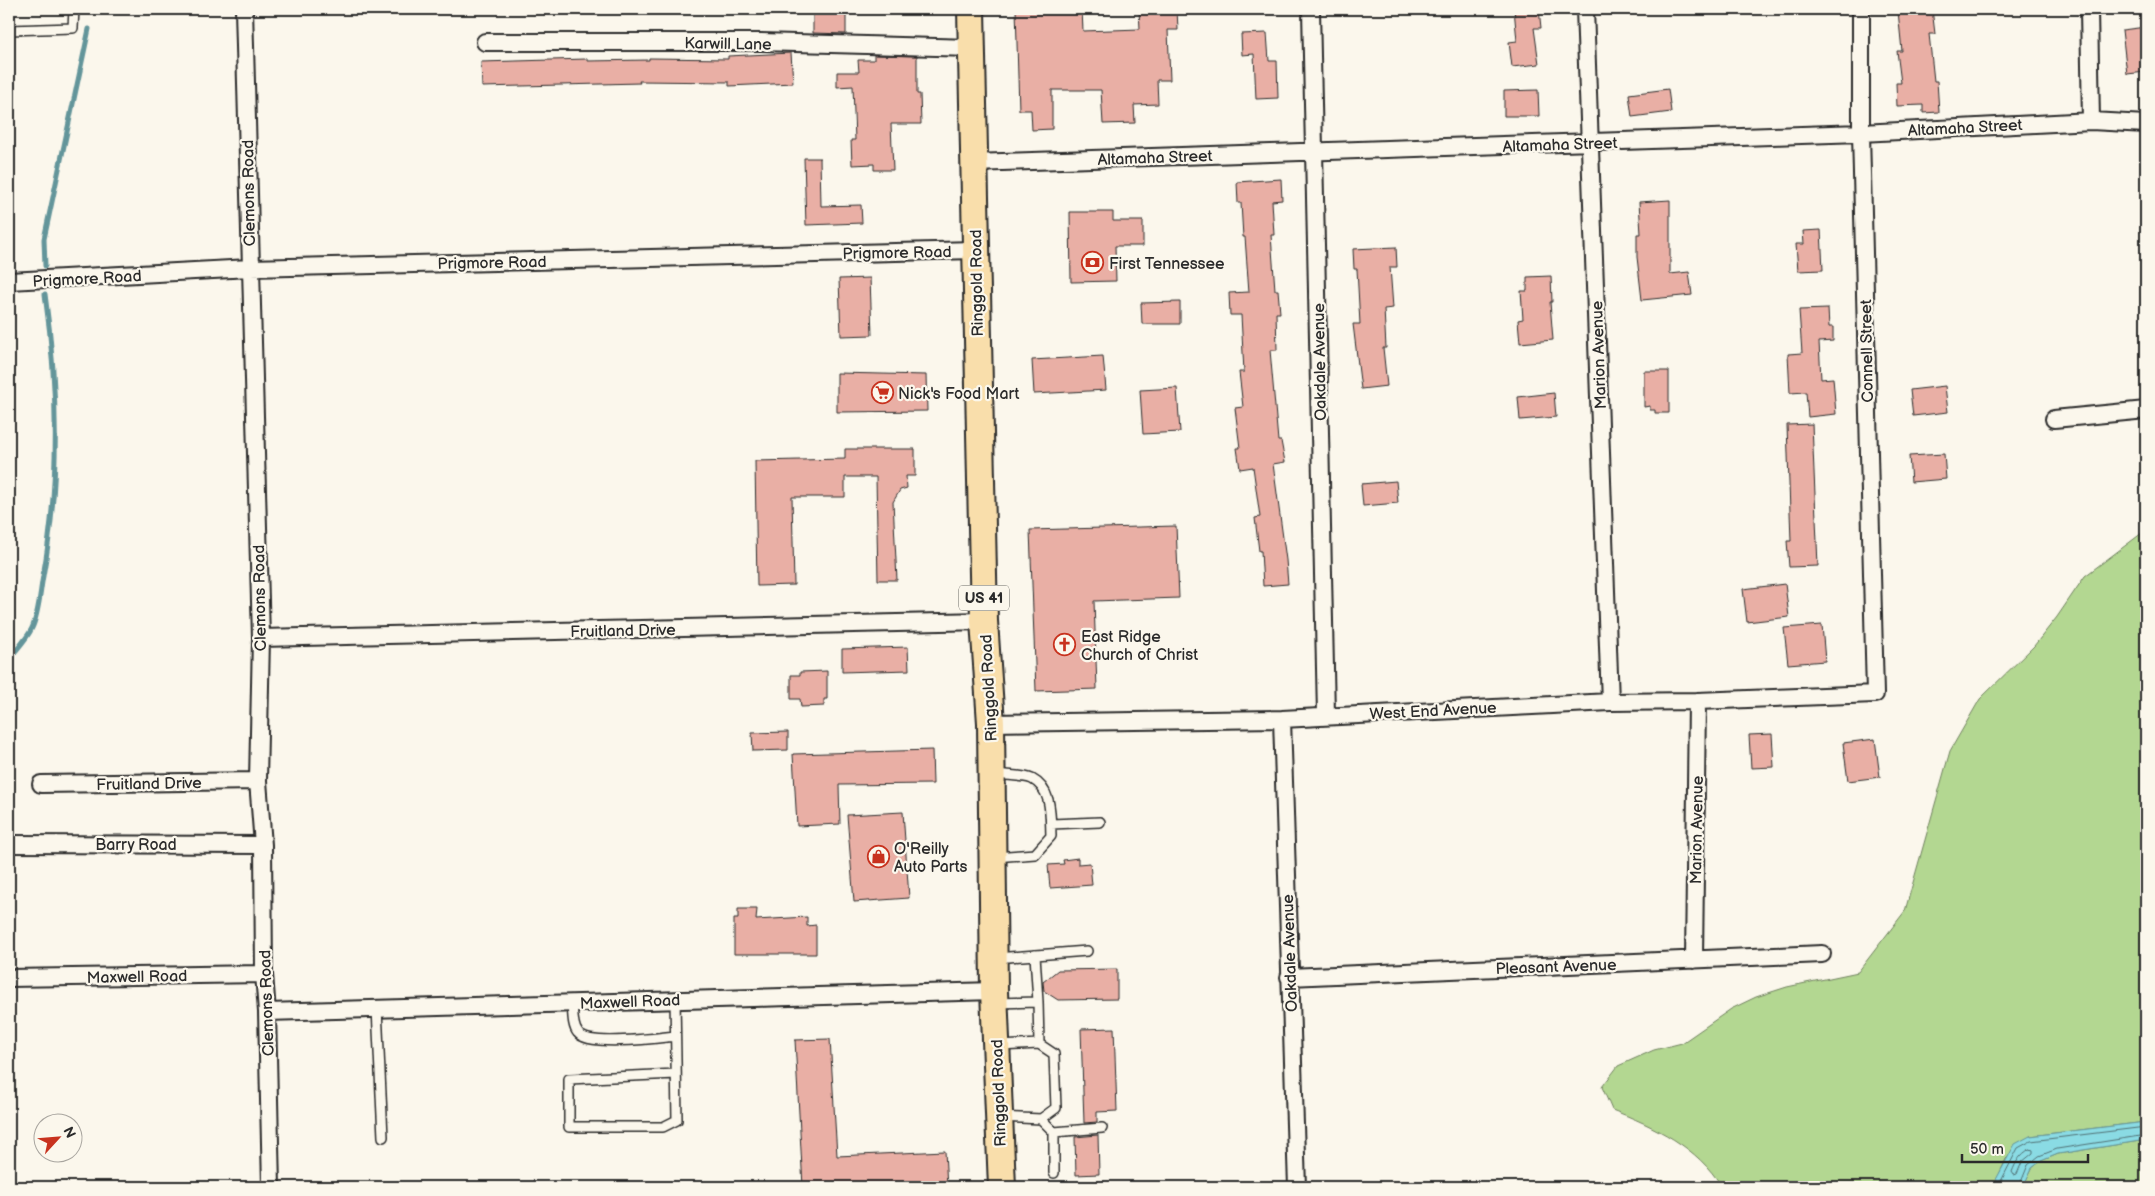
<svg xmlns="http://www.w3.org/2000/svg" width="2155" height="1196" viewBox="0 0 2155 1196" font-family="'Balsamiq Sans',sans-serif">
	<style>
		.green { fill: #b3d791; stroke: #6f815e }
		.water { fill: #8adbe4; stroke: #64959a }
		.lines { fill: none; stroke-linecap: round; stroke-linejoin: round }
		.shore { stroke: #517175; stroke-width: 1 }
		.stream { stroke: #64959a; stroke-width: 5 }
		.building { fill: #e9afa5; stroke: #2b2b2b }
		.lane-casing { stroke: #2b2b2b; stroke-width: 12 }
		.street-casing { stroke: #2b2b2b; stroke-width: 20 }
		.primary-casing { stroke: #2b2b2b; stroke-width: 30 }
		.lane { stroke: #fbf7ec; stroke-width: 9 }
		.street { stroke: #fbf7ec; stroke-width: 16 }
		.primary { stroke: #f9deab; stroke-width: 26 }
		.labels { text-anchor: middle; stroke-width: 4.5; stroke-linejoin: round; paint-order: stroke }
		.shield { fill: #fbf7ec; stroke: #696865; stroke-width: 1 }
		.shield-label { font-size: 15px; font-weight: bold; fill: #2b2b2b }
		.street-label { font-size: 16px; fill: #2b2b2b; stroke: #fbf7ec }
		.poi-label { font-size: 16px; fill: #2b2b2b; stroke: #fbf7ec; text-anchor: start }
	</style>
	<rect width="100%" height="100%" fill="#fbf7ec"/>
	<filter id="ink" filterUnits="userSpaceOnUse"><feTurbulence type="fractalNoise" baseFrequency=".02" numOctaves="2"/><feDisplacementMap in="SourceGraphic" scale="10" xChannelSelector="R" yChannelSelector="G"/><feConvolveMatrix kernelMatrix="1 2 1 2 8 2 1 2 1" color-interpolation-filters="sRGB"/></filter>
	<g filter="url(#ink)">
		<path class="green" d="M 2146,530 L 2146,1122 L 2030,1136 L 2006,1159 L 1998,1177 L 1992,1187 L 1722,1187 C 1698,1147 1654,1126 1612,1110 L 1602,1087 L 1618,1066 L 1654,1050 L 1682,1043 L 1731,1009 L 1756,997 L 1787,987 L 1858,972 L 1905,911 L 1950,751 L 1980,699 L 2034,646 L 2057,617 L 2085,576 Z
			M 2146,1140 L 2146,1187 L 2023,1187 L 2032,1168 L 2041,1161 L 2058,1154 Z"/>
		<path class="water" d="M 2146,1122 L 2146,1140 L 2058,1154 L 2041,1161 L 2032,1168 L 2023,1187 L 1992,1187 L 2015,1144 L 2030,1136 Z"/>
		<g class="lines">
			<path class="shore" d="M 2030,1149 L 2033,1150 L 2033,1153 L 2022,1162 L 2017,1174 L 2014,1175 L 2012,1172 C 2016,1162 2020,1154 2030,1149 Z
				M 1998,1187 L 2018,1148 L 2031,1141 L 2146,1127
				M 2019,1187 L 2028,1165 L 2039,1156 L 2057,1149 L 2146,1135"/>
			<path class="stream" d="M 45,266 L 44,239 L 89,29
				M 9,659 C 16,650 27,639 32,628 C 39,613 40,592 43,576 C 60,484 58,387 45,294"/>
		</g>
		<path class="building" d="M 813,9 L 846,9 L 846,34 L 813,33 Z
			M 1016,9 L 1082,9 L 1083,31 L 1140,29 L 1139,9 L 1177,9 L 1178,30 L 1168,30 L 1170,80 L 1157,80 L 1158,104 L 1134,105 L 1135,123 L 1103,124 L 1101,90 L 1052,90 L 1052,129 L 1032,130 L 1031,110 L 1019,110 Z
			M 1514,9 L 1539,9 L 1541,28 L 1534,28 L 1539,64 L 1512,67 L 1509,42 L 1517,41 Z
			M 1918,9 L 1932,9 L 1935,34 L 1929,34 L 1934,81 L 1937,81 L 1939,112 L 1923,113 L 1923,105 L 1897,106 L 1896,83 L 1901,83 L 1897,51 L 1902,51 L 1898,11 Z
			M 2146,27 L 2146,72 L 2127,74 L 2122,30 Z
			M 1267,33 L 1269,61 L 1277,61 L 1278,98 L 1256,99 L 1254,54 L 1242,55 L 1241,34 Z
			M 791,53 L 793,83 L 729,86 L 729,82 L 639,81 L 640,83 L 482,87 L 481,62 L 587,59 L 587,61 L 649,60 L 649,58 L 728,59 L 728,56 Z
			M 874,55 L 917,56 L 917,94 L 920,94 L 921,124 L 891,124 L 893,170 L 874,170 L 874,164 L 852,165 L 851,140 L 855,140 L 853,86 L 837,87 L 837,72 L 859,72 L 858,60 L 874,60 Z
			M 1668,89 L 1671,112 L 1632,117 L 1629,94 Z
			M 1538,90 L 1539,116 L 1504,116 L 1504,91 Z
			M 804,158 L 820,158 L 821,206 L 861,205 L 862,223 L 806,225 Z
			M 1281,179 L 1282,200 L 1272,201 L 1274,235 L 1271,235 L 1275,290 L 1278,290 L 1280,313 L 1276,313 L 1277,350 L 1270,350 L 1278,441 L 1281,441 L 1285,462 L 1273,464 L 1286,560 L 1288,584 L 1263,586 L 1261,551 L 1259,551 L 1255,518 L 1260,517 L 1253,467 L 1240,469 L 1237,448 L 1240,448 L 1235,408 L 1243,407 L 1239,372 L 1244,372 L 1241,315 L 1230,315 L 1229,293 L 1249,292 L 1245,237 L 1243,237 L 1241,203 L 1238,203 L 1237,182 Z
			M 1670,200 L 1670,274 L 1689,272 L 1692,295 L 1642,300 L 1637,257 L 1637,234 L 1641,234 L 1639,202 Z
			M 1070,212 L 1113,212 L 1113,221 L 1143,221 L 1143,246 L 1115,246 L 1116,281 L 1071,282 Z
			M 1821,230 L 1823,270 L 1798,271 L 1796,244 L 1804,244 L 1803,231 Z
			M 1396,247 L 1397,267 L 1390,267 L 1393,308 L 1384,309 L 1386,348 L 1383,348 L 1387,386 L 1361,389 L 1353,324 L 1360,324 L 1357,269 L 1354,269 L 1353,249 Z
			M 1551,276 L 1552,302 L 1550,302 L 1553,340 L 1520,343 L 1518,320 L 1523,319 L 1521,291 L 1527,291 L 1527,277 Z
			M 870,278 L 872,335 L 841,336 L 839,279 Z
			M 1180,302 L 1180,324 L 1142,324 L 1141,303 Z
			M 1828,309 L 1829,327 L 1833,327 L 1833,341 L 1819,342 L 1821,379 L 1833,378 L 1836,414 L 1808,417 L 1806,392 L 1790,393 L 1788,354 L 1802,353 L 1799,310 Z
			M 1103,356 L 1106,390 L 1034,394 L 1032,360 Z
			M 1644,371 L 1669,371 L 1669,413 L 1655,413 L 1655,410 L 1650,410 L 1650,406 L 1644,407 Z
			M 837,373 L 926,375 L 927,411 L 837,412 Z
			M 1945,386 L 1948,412 L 1913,416 L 1910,390 Z
			M 1177,388 L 1180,432 L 1143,434 L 1140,390 Z
			M 1554,393 L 1556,417 L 1520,420 L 1518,397 Z
			M 1812,424 L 1818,566 L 1789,567 L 1787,541 L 1791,541 L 1787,425 Z
			M 845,449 L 915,449 L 915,476 L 906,476 L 907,488 L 900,490 L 893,502 L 897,580 L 878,580 L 876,477 L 845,477 L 845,497 L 792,497 L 794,585 L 757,586 L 755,461 L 845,459 Z
			M 1944,454 L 1946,479 L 1911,482 L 1909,456 Z
			M 1396,481 L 1398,503 L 1363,506 L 1361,484 Z
			M 1176,526 L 1179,598 L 1094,601 L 1097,689 L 1036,691 L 1030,530 Z
			M 1785,584 L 1789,617 L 1747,622 L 1743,589 Z
			M 1822,625 L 1825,661 L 1788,664 L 1784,628 Z
			M 908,647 L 909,670 L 842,672 L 842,649 Z
			M 827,671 L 827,699 L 824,699 L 824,706 L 801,707 L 800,699 L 791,699 L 791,675 L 800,675 L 800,672 Z
			M 788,732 L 788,750 L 753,751 L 752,733 Z
			M 1772,734 L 1774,767 L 1751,768 L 1749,735 Z
			M 1875,739 L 1880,777 L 1848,781 L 1843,743 Z
			M 932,750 L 933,784 L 839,785 L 840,824 L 797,826 L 793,754 Z
			M 903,812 L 909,898 L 854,902 L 847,815 Z
			M 1078,858 L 1078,864 L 1090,863 L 1092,885 L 1050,888 L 1048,865 L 1064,864 L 1063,860 Z
			M 738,909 L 757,909 L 756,920 L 807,917 L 807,926 L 816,925 L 816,954 L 734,954 L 734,919 L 738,919 Z
			M 1117,969 L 1117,999 L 1058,1000 L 1044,991 L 1043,982 L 1058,970 Z
			M 1114,1028 L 1117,1111 L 1097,1112 L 1097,1122 L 1084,1123 L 1081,1029 Z
			M 830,1039 L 837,1156 L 945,1151 L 947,1187 L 803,1187 L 795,1040 Z
			M 1098,1135 L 1099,1174 L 1076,1175 L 1075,1137 Z"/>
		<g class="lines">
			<defs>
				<path id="lane" d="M 9,30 L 73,28 L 74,9
					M 993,774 C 1002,775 1024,775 1032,779 C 1053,790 1050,816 1051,836 L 1035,854 L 995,857
					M 1051,824 L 1100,822
					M 996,958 L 1087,951
					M 675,998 L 677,1120 L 663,1127 L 569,1127 L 569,1079 L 676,1074
					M 572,1003 C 573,1012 572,1026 578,1033 C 588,1047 657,1038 675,1036
					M 996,1003 L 1038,1002 L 1035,955
					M 377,1008 L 383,1137
					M 999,1046 L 1039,1044 L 1038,1002
					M 1001,1117 L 1041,1119 L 1056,1108 L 1054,1054 L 1039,1044
					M 1041,1119 L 1054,1132 L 1054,1173
					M 1054,1132 L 1102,1128"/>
				<path id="street" d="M 244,9 L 261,638 L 258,781 L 263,845 L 264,974 L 267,1012 L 271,1187
					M 1311,9 L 1326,715
					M 1585,9 L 1610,702
					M 2089,9 L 2091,121
					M 485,42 L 761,42 L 971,48
					M 973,163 L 1861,133 L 2091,121 L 2146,124
					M 9,281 L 250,268 L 975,250
					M 2054,419 L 2146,410
					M 261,638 L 984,621
					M 1282,719 L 1297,1187
					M 991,723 L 1282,719 L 1610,702 L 1697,701 L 1875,694 L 1861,133 L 1861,9
					M 41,784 L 258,781
					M 9,844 L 263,845
					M 1694,960 L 1697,701
					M 1289,977 L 1822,954
					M 9,978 L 264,974
					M 267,1012 L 994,991"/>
				<path id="primary" d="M 971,9 L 984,621 L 991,723 L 994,991 L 1002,1187"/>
			</defs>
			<use href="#lane" class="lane-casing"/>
			<use href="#street" class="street-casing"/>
			<use href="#primary" class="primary-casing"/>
			<use href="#lane" class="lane"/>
			<use href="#street" class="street"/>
			<use href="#primary" class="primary"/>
		</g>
	</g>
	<defs>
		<symbol id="bank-ring" viewBox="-11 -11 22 22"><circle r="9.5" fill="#fbf7ec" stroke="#c8321e" stroke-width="1.5"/><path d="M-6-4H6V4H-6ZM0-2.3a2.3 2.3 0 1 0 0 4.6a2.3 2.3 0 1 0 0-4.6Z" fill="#c8321e"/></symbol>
		<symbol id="supermarket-ring" viewBox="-11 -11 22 22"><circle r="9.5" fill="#fbf7ec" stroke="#c8321e" stroke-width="1.5"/><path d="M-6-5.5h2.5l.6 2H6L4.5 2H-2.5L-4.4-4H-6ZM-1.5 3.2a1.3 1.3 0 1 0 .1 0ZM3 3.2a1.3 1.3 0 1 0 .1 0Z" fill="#c8321e"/></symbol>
		<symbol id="church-ring" viewBox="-11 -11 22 22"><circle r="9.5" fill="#fbf7ec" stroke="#c8321e" stroke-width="1.5"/><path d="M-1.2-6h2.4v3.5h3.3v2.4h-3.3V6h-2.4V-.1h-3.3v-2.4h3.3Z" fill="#c8321e"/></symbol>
		<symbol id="shop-ring" viewBox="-11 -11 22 22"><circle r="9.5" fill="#fbf7ec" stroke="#c8321e" stroke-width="1.5"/><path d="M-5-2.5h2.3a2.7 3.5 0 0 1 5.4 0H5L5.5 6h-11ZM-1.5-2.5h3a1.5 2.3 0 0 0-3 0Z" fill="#c8321e"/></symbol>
	</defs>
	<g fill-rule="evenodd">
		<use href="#bank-ring" x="1080" y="250" width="25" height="25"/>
		<use href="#supermarket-ring" x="870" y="380" width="25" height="25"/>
		<use href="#church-ring" x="1052" y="632" width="25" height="25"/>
		<use href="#shop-ring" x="866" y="844" width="25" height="25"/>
	</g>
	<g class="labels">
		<rect class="shield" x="959" y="585.5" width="50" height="25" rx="4"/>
		<g class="shield-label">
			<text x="984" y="603">US 41</text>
		</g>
		<g class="street-label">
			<text transform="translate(728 43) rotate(1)" y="6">Karwill Lane</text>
			<text transform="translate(1965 127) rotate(-3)" y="6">Altamaha Street</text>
			<text transform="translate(1560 144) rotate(-2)" y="6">Altamaha Street</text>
			<text transform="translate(1155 157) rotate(-2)" y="6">Altamaha Street</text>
			<text transform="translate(248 193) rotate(-91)" y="6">Clemons Road</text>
			<text transform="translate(897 252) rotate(-1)" y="6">Prigmore Road</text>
			<text transform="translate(492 262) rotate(-1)" y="6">Prigmore Road</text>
			<text transform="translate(87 278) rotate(-3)" y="6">Prigmore Road</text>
			<text transform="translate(976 283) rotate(-91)" y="6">Ringgold Road</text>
			<text transform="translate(1866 351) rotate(-91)" y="6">Connell Street</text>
			<text transform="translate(1598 355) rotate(-92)" y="6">Marion Avenue</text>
			<text transform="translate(1319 362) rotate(-91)" y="6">Oakdale Avenue</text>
			<text transform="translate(259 598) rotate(-91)" y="6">Clemons Road</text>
			<text transform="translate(623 630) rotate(-1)" y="6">Fruitland Drive</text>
			<text transform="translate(988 688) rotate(-93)" y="6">Ringgold Road</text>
			<text transform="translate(1433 710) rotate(-3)" y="6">West End Avenue</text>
			<text transform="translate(149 783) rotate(-1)" y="6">Fruitland Drive</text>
			<text transform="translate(1696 830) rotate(-89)" y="6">Marion Avenue</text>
			<text x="136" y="850">Barry Road</text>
			<text transform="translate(1289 953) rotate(-92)" y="6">Oakdale Avenue</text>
			<text transform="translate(1556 966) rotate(-2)" y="6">Pleasant Avenue</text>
			<text transform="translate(137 976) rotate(-1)" y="6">Maxwell Road</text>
			<text transform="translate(630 1001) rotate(-2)" y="6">Maxwell Road</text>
			<text transform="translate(266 1003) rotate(-92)" y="6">Clemons Road</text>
			<text transform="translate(998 1093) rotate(-92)" y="6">Ringgold Road</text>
		</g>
		<g class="poi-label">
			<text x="1109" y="269">First Tennessee</text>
			<text x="898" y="399">Nick's Food Mart</text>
			<text x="1081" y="642">East Ridge<tspan x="1081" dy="18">Church of Christ</tspan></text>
			<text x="894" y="854">O'Reilly<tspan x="894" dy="18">Auto Parts</tspan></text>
		</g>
	</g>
	<rect width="2155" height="1196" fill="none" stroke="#fbf7ec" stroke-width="30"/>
	<rect x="15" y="15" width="2125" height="1166" fill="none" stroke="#2b2b2b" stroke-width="2" filter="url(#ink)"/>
	<g transform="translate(58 1138) rotate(64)"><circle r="24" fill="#fbf7ec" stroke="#a8a59f"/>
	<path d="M0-4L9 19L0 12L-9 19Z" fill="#c8321e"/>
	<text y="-8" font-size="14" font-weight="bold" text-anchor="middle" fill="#2b2b2b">N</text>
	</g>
	<path d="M1962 1154v8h126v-8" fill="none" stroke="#2b2b2b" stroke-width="2.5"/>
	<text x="1970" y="1154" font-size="15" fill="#2b2b2b" stroke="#fbf7ec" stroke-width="4" paint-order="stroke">50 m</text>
</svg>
